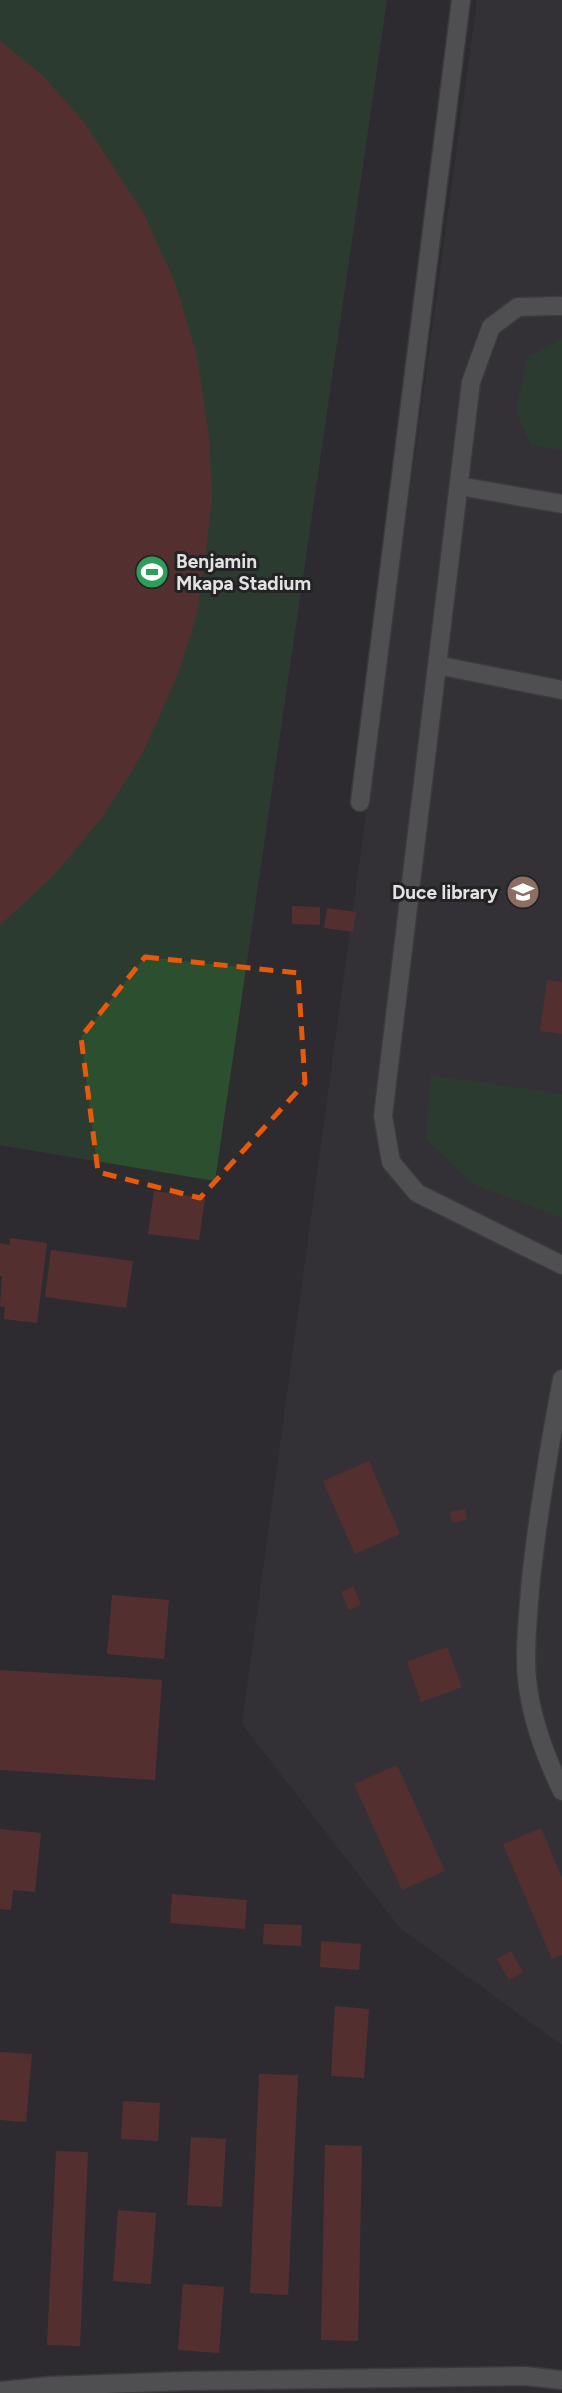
<svg xmlns="http://www.w3.org/2000/svg" width="562" height="2393" viewBox="0 0 562 2393" font-family="Figtree,sans-serif">
	<style>
		.built { fill: #3a373f }
		.green { fill: #2c4f30 }
		.building { fill: #82352f }
		.lines { fill: none; stroke-linecap: round; stroke-linejoin: round }
		.minor-casing { stroke: #4a4a4c; stroke-width: 21 }
		.minor { stroke: #79787a; stroke-width: 18 }
		.marked { fill: none; stroke: #e8590c; stroke-width: 5; stroke-dasharray: 14 9; stroke-linejoin: round }
		.labels { text-anchor: middle; stroke-width: 6; stroke-linejoin: round; paint-order: stroke }
		.poi-label { font-size: 19px; font-weight: bold; fill: #e2e2e3; stroke: #232325; text-anchor: start }
	</style>
	<rect width="100%" height="100%" fill="#2d2c2f"/>
	<path class="built" d="M 477,0 L 562,0 L 562,2045 L 400,1928 L 242,1724 Z"/>
	<path class="green" d="M 0,0 L 387,0 L 215,1181 L 0,1145 Z
		M 562,339 L 562,450 L 531,445 L 516,412 L 527,357 Z
		M 431,1075 L 562,1094 L 562,1218 L 473,1184 L 426,1139 Z"/>
	<path class="building" d="M 0,41 L 41,74 L 84,122 L 143,212 L 176,285 L 197,357 L 209,437 L 212,496 L 205,560 L 196,617 L 178,674 L 143,752 L 104,815 L 54,875 L 0,925 Z
		M 292,906 L 320,907 L 320,925 L 292,924 Z
		M 327,908 L 356,912 L 353,932 L 324,928 Z
		M 547,980 L 562,982 L 562,1034 L 540,1031 Z
		M 154,1191 L 205,1198 L 199,1240 L 148,1234 Z
		M 10,1238 L 47,1243 L 37,1323 L 4,1319 L 5,1307 L 0,1306 L 2,1276 L 0,1276 L 0,1243 L 10,1245 Z
		M 51,1250 L 133,1261 L 126,1308 L 45,1297 Z
		M 369,1461 L 400,1534 L 355,1554 L 323,1481 Z
		M 465,1509 L 467,1520 L 452,1523 L 450,1512 Z
		M 353,1586 L 361,1604 L 349,1610 L 341,1592 Z
		M 112,1595 L 169,1600 L 164,1659 L 107,1654 Z
		M 447,1647 L 462,1687 L 421,1702 L 407,1662 Z
		M 0,1670 L 162,1680 L 155,1780 L 0,1770 Z
		M 397,1765 L 445,1871 L 402,1890 L 354,1784 Z
		M 541,1828 L 562,1878 L 562,1955 L 552,1959 L 503,1844 Z
		M 0,1829 L 41,1833 L 35,1892 L 13,1890 L 11,1910 L 0,1909 Z
		M 172,1894 L 247,1900 L 245,1929 L 170,1923 Z
		M 264,1924 L 302,1925 L 301,1946 L 263,1944 Z
		M 321,1941 L 361,1944 L 359,1970 L 320,1967 Z
		M 511,1951 L 523,1972 L 509,1980 L 497,1959 Z
		M 335,2006 L 369,2009 L 364,2078 L 331,2076 Z
		M 0,2052 L 32,2054 L 26,2122 L 0,2120 Z
		M 259,2074 L 298,2075 L 288,2295 L 250,2293 Z
		M 123,2101 L 160,2103 L 158,2141 L 121,2139 Z
		M 191,2137 L 226,2139 L 222,2207 L 187,2205 Z
		M 325,2145 L 362,2146 L 358,2341 L 321,2340 Z
		M 56,2151 L 88,2152 L 80,2346 L 47,2345 Z
		M 118,2210 L 156,2213 L 151,2284 L 113,2281 Z
		M 183,2284 L 224,2287 L 219,2353 L 178,2350 Z"/>
	<g class="lines">
		<defs>
			<path id="minor" d="M 562,306 L 518,307 L 491,327 L 471,382 L 383,1116 L 391,1162 L 417,1193 L 562,1265
				M 459,486 L 562,504
				M 437,665 L 562,690
				M 360,802 L 461,0
				M 562,1379 C 549,1448 537,1518 530,1589 C 528,1619 524,1650 527,1679 C 531,1718 545,1756 562,1791
				M 0,2391 L 49,2386 L 186,2381 L 525,2376 L 562,2380"/>
		</defs>
		<use href="#minor" class="minor-casing"/>
		<use href="#minor" class="minor"/>
	</g>
	<path d="M0 0H562V2393H0ZM 145,957 L 298,973 L 305,1083 L 200,1198 L 98,1172 L 81,1037 Z" fill="#2d2c2f" fill-opacity=".55" fill-rule="evenodd"/>
	<path class="marked" d="M 145,957 L 298,973 L 305,1083 L 200,1198 L 98,1172 L 81,1037 Z"/>
	<defs>
		<symbol id="stadium-disc" viewBox="-11 -11 22 22"><circle r="9.5" fill="#2e9e5b" stroke="#232325"/><path d="M0-5a6.5 5 0 1 0 0 10a6.5 5 0 1 0 0-10ZM-3.5-1.8h7v3.6h-7Z" fill="#fff"/></symbol>
		<symbol id="university-disc" viewBox="-11 -11 22 22"><circle r="9.5" fill="#8d6e63" stroke="#232325"/><path d="M0-5L7-2L0 1L-7-2ZM-4 1L0 2.5L4 1V4Q0 6-4 4Z" fill="#fff"/></symbol>
	</defs>
	<g fill-rule="evenodd">
		<use href="#stadium-disc" x="133" y="553" width="38" height="38"/>
		<use href="#university-disc" x="504" y="873" width="38" height="38"/>
	</g>
	<g class="labels">
		<g class="poi-label">
			<text x="176" y="568">Benjamin<tspan x="176" dy="22">Mkapa Stadium</tspan></text>
			<text x="498" y="899" text-anchor="end">Duce library</text>
		</g>
	</g>
</svg>
